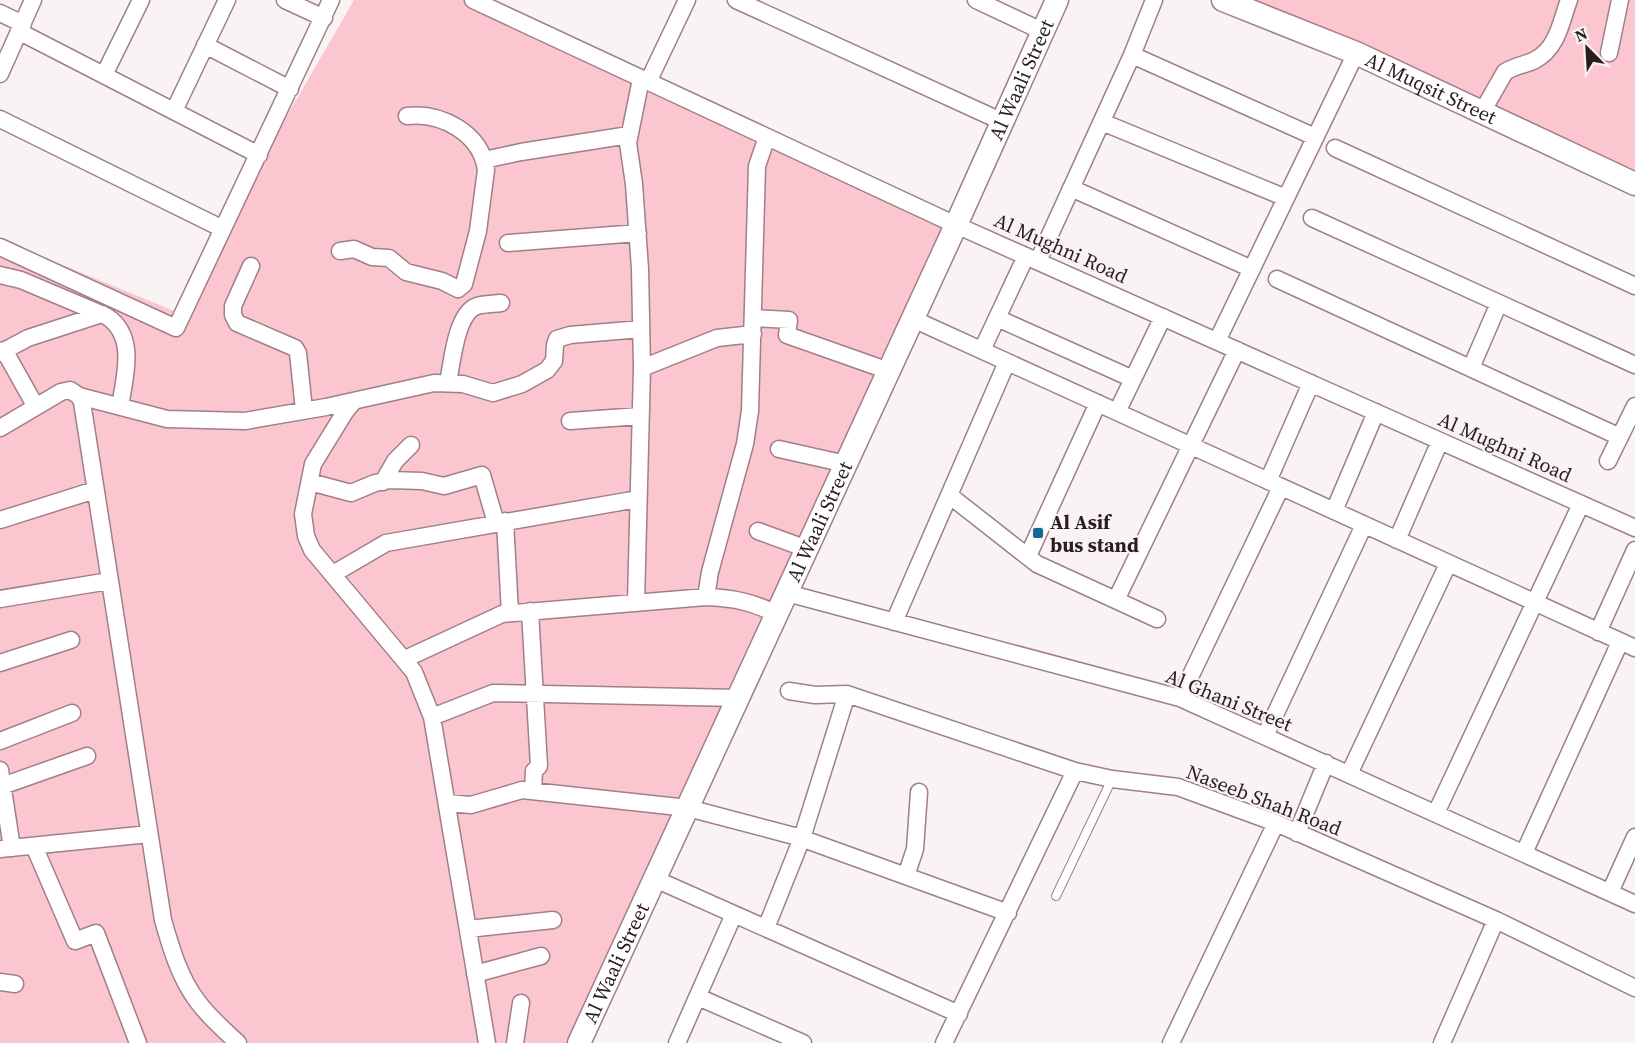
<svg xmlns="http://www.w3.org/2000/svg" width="1635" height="1043" viewBox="0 0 1635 1043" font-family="'Source Serif 4',serif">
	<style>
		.green { fill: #fcc6d1 }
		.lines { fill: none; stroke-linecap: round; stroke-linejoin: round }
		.lane-casing { stroke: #a07f86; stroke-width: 10 }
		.street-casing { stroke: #a07f86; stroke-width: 19 }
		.secondary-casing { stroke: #a07f86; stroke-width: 25 }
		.lane { stroke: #fff; stroke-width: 8 }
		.street { stroke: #fff; stroke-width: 16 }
		.secondary { stroke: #fff; stroke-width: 22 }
		.poi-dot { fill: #166799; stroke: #faf3f4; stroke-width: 2 }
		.labels { text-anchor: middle; stroke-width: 4.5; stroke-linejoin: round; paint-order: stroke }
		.street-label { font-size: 20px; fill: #2a1d20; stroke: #faf3f4 }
		.poi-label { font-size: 20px; font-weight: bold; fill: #2a1d20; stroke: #faf3f4; text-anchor: start }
	</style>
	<rect width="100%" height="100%" fill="#faf3f4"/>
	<path class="green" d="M 354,0 L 474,0 L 956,225 L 580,1043 L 0,1043 L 0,239 L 174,311 Z
		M 1235,0 L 1635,0 L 1635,185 Z"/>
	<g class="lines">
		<defs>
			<path id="lane" d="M 1056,896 L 1112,779"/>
			<path id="street" d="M 285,0 L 324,18
				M 473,0 L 956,225 L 1635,528
				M 736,0 L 1003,122
				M 976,0 L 1044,32
				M 0,13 L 23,24
				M 20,32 L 259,155
				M 205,45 L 290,89
				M 1609,53 L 1620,0
				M 1132,55 L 1154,0
				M 0,74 L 33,0
				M 104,75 L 141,0
				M 648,82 L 687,0
				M 174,111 L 227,0
				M 1482,112 L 1505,72 C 1514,66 1525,65 1535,60 C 1558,48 1561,21 1569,0
				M 0,119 L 223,229
				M 1102,122 L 1286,198
				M 1335,148 L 1635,286
				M 484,160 L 521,152 L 629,135
				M 1071,188 L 1252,269
				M 1312,218 L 1635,365
				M 508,243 L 638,233
				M 0,247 L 176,328 L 331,0
				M 340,251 L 354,249 L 372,257 L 389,258 L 406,272 L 442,281 L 458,289 L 464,284 L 478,231 L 486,170 C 481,133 441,112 407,116
				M 1038,261 L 1132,55 L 1315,137
				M 251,266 L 233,306 L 233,315 L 237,323 L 295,348 L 298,353 L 304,410
				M 0,275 L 21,280 L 106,316 C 137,335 125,376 120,406
				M 1277,279 L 1620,437
				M 753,318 L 789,320 L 787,335 L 889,371
				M 997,318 L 1133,379
				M 913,319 L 1635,648
				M 1217,341 L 1356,53
				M 4,350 L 36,407
				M 982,350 L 1026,256
				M 0,353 L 28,338 L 102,314
				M 642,368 L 717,338 L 753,334
				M 1471,368 L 1499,303
				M 448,383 C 452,363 456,313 477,306 C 484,304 494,304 501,303
				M 79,396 L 167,419 L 245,421 L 326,407 L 434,383 L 463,384 L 493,393 L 522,384 L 547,370 L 554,361 L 555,345 L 557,339 L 570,335 L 641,329
				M 354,401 L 345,412 L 313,464 L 303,514 L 306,536 L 312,550 L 414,672 L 432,717 L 487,1043
				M 1117,412 L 1163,317
				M 570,421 L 640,416
				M 0,428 L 61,392 L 70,390 L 79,396 L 82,402 L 163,920 C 171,948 180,979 198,1002 C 209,1017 224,1030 238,1043
				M 779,449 L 846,464
				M 1608,461 L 1635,406
				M 1268,481 L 1311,383
				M 310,482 L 351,493 L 375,483 L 390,480 L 422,481 L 444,486 L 482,475 L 496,523
				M 383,482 L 395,461 L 411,445
				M 949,495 L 1037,564 L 1157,619
				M 1334,511 L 1376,412
				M 0,520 L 95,490
				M 505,521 L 510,613
				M 758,531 L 807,549
				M 1397,540 L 1440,441
				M 1028,556 L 1098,403
				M 333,574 L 386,543 L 638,499
				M 787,593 L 1180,698 L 1635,904
				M 706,597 L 710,572 L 745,444 L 750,411 L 757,166 L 767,137
				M 0,599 L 109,581
				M 1116,600 L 1237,350
				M 636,602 L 642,368 L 640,269 L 634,184 L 628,143 L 641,79
				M 530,611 L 539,766 L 534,771 L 533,791
				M 894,622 L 1007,362
				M 1598,632 L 1635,550
				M 405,659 L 502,614 L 706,597 C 734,598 752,602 777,614
				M 0,663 L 71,640
				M 789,691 L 815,695 L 847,694 L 1075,771 L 1112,779 L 1178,787 L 1276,823 L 1496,920 L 1635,988
				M 1180,698 L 1281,487
				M 432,717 L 493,693 L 738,698
				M 1265,736 L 1364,525
				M 0,741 L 72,713
				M 0,770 L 12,848
				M 1349,774 L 1448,564
				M 2,786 L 87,756
				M 447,803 L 471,805 L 522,790 L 688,808 L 798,837 L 1008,913
				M 1436,813 L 1581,504
				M 1297,833 L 1326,763
				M 34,846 L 75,941 L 96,933 L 138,1043
				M 0,849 L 149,834
				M 1524,853 L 1620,642
				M 906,876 L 915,849 L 919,792
				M 655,879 L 959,1014
				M 1610,892 L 1635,837
				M 766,928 L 802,838 L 847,694
				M 468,929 L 553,920
				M 475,974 L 541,956
				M 0,982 L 15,984
				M 698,997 L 803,1043
				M 515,1043 L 521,1003
				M 677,1043 L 734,914
				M 944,1043 L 1075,771
				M 1171,1043 L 1276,823
				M 1442,1043 L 1496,920"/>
			<g id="secondary">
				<path id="s1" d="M 1223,0 L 1356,53 L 1635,184"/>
				<path id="s2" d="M 579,1043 L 956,225 L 1057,0"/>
			</g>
		</defs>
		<use href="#lane" class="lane-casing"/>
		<use href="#street" class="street-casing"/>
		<use href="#secondary" class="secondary-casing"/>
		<use href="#lane" class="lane"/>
		<use href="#street" class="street"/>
		<use href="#secondary" class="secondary"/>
	</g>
	<rect class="poi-dot" x="1032" y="527" width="12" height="12" rx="3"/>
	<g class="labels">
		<g class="street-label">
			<text dy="7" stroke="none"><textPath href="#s2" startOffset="1060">Al Waali Street</textPath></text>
			<text dy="7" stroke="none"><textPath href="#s1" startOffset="226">Al Muqsit Street</textPath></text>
			<text transform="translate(1061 248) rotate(24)" y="7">Al Mughni Road</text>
			<text transform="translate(1505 447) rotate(24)" y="7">Al Mughni Road</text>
			<text dy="7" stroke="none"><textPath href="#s2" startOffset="574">Al Waali Street</textPath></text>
			<text transform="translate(1229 700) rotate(22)" y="7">Al Ghani Street</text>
			<text transform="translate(1264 800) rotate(21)" y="7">Naseeb Shah Road</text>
			<text dy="7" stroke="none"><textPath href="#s2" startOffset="88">Al Waali Street</textPath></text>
		</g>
		<g class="poi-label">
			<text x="1050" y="529">Al Asif<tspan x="1050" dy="23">bus stand</tspan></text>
		</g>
	</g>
	<g transform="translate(1587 48) rotate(336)" stroke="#faf3f4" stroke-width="4.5" paint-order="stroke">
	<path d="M0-4.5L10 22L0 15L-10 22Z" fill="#2a1d20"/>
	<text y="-9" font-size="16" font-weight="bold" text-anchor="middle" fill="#2a1d20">N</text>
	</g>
</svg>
